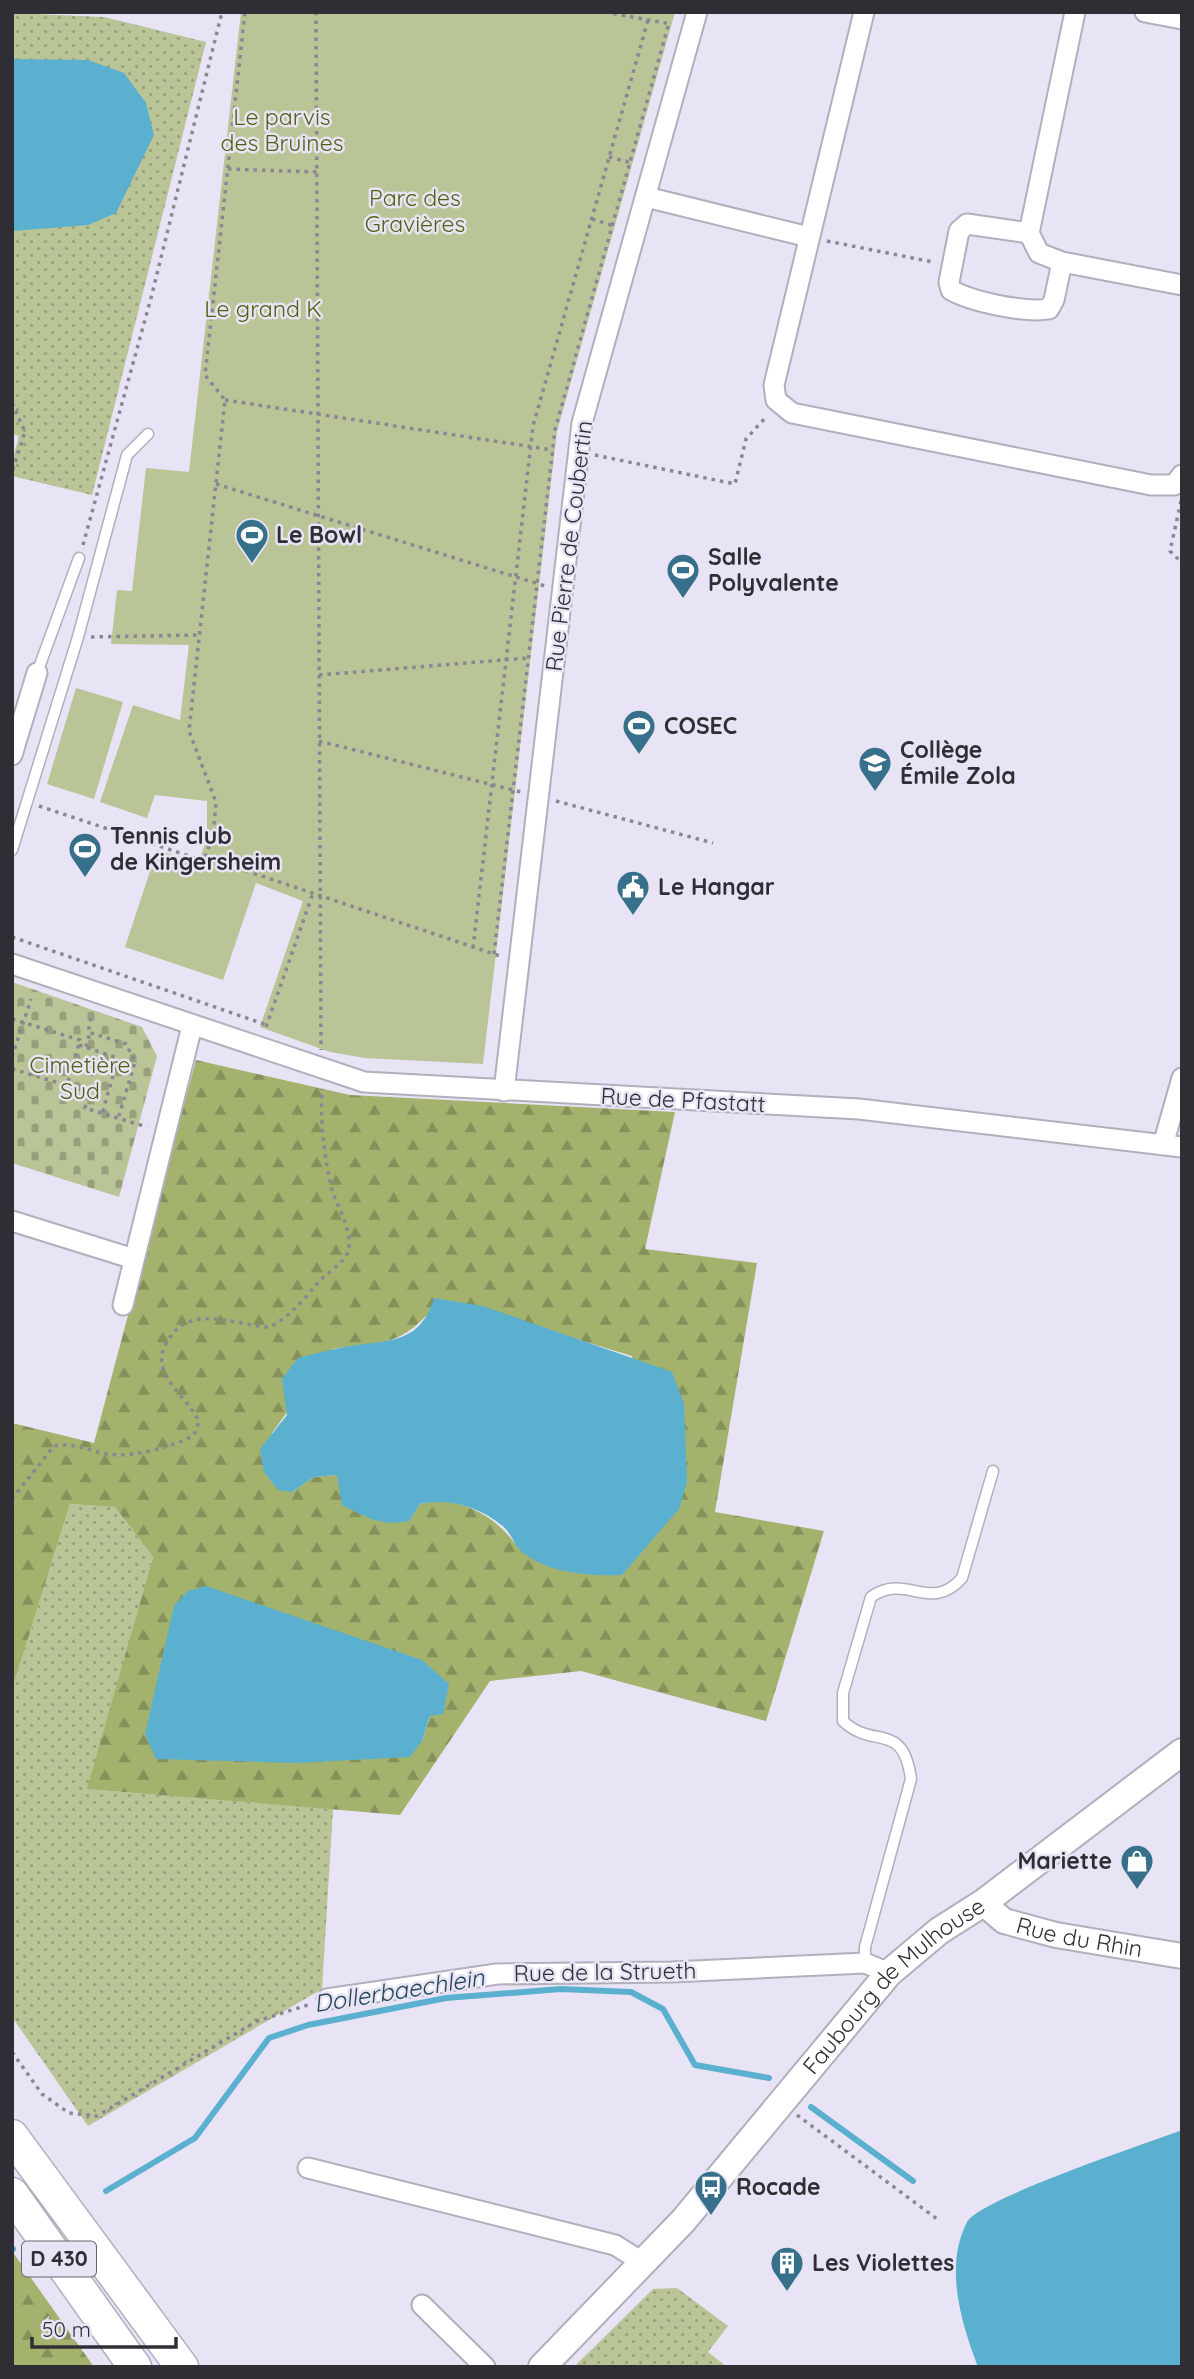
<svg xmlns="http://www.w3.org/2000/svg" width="1194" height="2379" viewBox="0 0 1194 2379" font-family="Quicksand,sans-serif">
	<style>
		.grass { fill: url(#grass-dots) }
		.forest { fill: url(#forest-firs); fill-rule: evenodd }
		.cemetery { fill: url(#cemetery-stones) }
		.park { fill: #b9c497 }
		.water { fill: #5ab0ce }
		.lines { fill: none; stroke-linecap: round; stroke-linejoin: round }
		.stream { stroke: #5ab0ce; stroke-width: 6 }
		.service-casing { stroke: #b2aebe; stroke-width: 13 }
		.minor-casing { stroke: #b2aebe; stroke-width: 23 }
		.tertiary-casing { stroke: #b2aebe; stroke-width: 28 }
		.secondary-casing { stroke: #b2aebe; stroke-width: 30 }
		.trunk-casing { stroke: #b2aebe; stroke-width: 35 }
		.path { stroke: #8a8793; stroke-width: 3.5; stroke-dasharray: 3.5 5; stroke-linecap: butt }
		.service { stroke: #fff; stroke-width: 10 }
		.minor { stroke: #fff; stroke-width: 19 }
		.tertiary { stroke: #fff; stroke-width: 24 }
		.secondary { stroke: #fff; stroke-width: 26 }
		.trunk { stroke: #fff; stroke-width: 32 }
		.labels { text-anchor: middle; stroke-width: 5; stroke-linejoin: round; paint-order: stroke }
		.shield { fill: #e8e4f5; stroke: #67656f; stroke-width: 2 }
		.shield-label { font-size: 21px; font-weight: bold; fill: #302e35 }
		.park-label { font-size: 23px; fill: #535f11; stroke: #e8e4f5 }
		.poi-label { font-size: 23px; font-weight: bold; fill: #302e35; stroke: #e8e4f5; text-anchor: start }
		.street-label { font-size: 23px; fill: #302e35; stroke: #e8e4f5 }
		.water-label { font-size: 24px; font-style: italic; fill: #204754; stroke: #e8e4f5 }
	</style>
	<defs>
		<pattern id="grass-dots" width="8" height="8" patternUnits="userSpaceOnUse" patternTransform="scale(1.75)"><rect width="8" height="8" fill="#b9c497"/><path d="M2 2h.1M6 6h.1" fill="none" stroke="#97a07c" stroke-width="1.8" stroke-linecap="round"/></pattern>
		<pattern id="forest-firs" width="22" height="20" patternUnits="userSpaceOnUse" patternTransform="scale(1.75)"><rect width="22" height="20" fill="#a3b26d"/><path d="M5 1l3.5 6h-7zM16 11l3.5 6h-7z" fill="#85915a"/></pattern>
		<pattern id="cemetery-stones" width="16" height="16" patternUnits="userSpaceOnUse" patternTransform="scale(1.75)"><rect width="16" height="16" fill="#b9c497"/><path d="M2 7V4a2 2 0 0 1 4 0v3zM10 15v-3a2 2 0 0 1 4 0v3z" fill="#97a07c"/></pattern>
	</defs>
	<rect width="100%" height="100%" fill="#e8e4f5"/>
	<path class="grass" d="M 12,13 L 104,17 L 206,42 L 92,495 L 12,476 L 12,462 L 19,436 L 12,434 Z
		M 70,1504 L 115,1507 L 153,1557 L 88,1789 L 333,1809 L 322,1989 L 88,2126 L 12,2017 L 12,1690 Z
		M 677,2288 L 728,2326 L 708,2352 L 727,2367 L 574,2367 L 653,2289 Z"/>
	<path class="forest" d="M 196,1060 L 350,1095 L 675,1112 L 645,1249 L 757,1263 L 715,1512 L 824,1531 L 766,1721 L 581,1671 L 490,1681 L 400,1815 L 87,1789 L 153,1557 L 115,1507 L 70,1504 L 12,1690 L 12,1423 L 94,1443 ZM 429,1313 L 576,1339 L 632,1356 L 644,1547 L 622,1575 L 520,1550 C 497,1517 462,1494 420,1504 L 409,1521 L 337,1475 L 314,1477 L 292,1492 L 272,1433 L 333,1349 C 378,1341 395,1349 429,1313 ZM 430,1716 L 422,1741 L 145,1734 Z
		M 12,2251 L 94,2367 L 12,2367 Z"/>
	<path class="cemetery" d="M 12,982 L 142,1027 L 157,1056 L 119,1197 L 12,1163 Z"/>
	<path class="park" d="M 241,12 L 675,12 L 557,431 L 483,1064 L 365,1058 L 330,1052 L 260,1027 L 303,901 L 256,883 L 223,980 L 125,947 L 157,850 L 198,863 L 207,839 L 207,801 L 155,795 L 147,818 L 100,802 L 133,705 L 180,720 L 189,645 L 111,644 L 117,590 L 132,591 L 146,468 L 189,472 Z
		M 76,688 L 123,702 L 94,799 L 47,784 Z"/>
	<path class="water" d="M 12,59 L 88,60 L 124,73 L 146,103 L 154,135 L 116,213 L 88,225 L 12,231 Z
		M 434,1298 L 483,1306 L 672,1372 L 684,1404 L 687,1482 L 679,1509 L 622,1575 C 589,1576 547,1574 520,1550 C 514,1544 511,1534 505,1528 C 483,1508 449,1497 420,1504 L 409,1521 C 383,1527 365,1517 342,1505 L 337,1475 L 314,1477 L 292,1492 L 278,1490 L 264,1472 L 260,1449 L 287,1415 L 282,1379 L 298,1358 C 317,1353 337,1348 357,1345 C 394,1340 421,1341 434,1298 Z
		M 206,1586 L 422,1660 L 449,1684 L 443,1714 L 430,1716 L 422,1741 L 410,1757 L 296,1763 L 156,1759 L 145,1734 L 174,1606 L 188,1591 Z
		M 1182,2130 L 1182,2367 L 978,2367 C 961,2322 944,2267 967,2222 C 979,2199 1148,2143 1182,2130 Z"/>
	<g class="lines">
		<path class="stream" d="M 811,2107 L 913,2181
			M 106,2191 L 195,2138 L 269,2038 L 308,2025 L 446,1998 L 561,1989 L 631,1992 L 663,2009 L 695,2065 L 769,2078
			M 12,2249 L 13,2249"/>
		<defs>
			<path id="service" d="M 37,673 L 79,558
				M 12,850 L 78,637 L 127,455 L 148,434
				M 865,1963 L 865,1947 L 911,1779 C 903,1720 873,1750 843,1721 L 843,1693 L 871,1597 C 907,1572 930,1614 962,1578 L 993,1471"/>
			<path id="minor" d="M 864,12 L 774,385 L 776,400 L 792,413 L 1151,485 L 1174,485 L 1182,475
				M 1075,12 L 1029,233 L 1039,253 L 1062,262 L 1182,285
				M 1145,12 L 1182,19
				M 646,197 L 809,237
				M 1029,233 L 967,224 L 959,231 L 949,282 L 951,290 C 972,302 1025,313 1049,309 L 1054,300 L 1062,262
				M 12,755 L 37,673
				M 12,964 L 364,1082 L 859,1109 L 1182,1147
				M 504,1091 L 582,423 L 697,12
				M 1163,1145 L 1182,1078
				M 12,1221 L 134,1259
				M 123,1305 L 192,1026
				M 327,1999 L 497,1974 L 672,1972 L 865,1963 L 889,1973
				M 308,2168 L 615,2245 L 642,2262
				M 422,2305 L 485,2367"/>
			<g id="tertiary">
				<path id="s1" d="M 983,1903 L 1004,1921 L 1056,1935 L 1182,1956"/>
			</g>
			<g id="secondary">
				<path id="s2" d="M 542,2367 L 683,2221 L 889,1973 L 939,1931 L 983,1903 L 1182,1752"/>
			</g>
			<path id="trunk" d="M 12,2136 L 182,2367
				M 12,2194 L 135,2367"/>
		</defs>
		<use href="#service" class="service-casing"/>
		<use href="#minor" class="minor-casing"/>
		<use href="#tertiary" class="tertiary-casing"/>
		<use href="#secondary" class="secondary-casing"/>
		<use href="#trunk" class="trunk-casing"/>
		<path class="path" d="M 316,12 L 321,1050
			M 605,12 L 671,24
			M 609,157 L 632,163
			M 228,169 L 317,172
			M 592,219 L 614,226
			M 827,241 L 933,262
			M 225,400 L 553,450
			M 12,403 L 25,432 L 12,472
			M 595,455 L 735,484 L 746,439 L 766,417
			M 216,484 L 545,586
			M 1181,501 L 1170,551 L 1182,563
			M 83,545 L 151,298 L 222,12
			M 91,637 L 198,635
			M 319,675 L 528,658
			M 319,741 L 521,792
			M 556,801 L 713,843
			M 39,806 L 204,861 L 205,857 L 503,957
			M 205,857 L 213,836 L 216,802 L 189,731 L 225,400 L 205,375 L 245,12
			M 12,937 L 267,1025
			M 473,948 L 533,426 L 648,20
			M 494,954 L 555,430 L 669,23
			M 91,1018 L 88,1032 L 126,1044 L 135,1062 L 118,1119
			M 12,1019 L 80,1040 L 67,1085
			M 266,1027 L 313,893
			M 79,1045 L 118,1058 L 102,1114
			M 86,1047 L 90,1032
			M 12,1057 L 31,999
			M 12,1069 L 89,1092 L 85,1108 L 147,1127
			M 12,1499 L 54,1446 C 75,1442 88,1451 108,1454 C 131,1458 174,1447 194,1435 L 199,1421 C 189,1402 170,1388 163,1368 C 160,1359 162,1350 167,1342 C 190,1302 233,1325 269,1327 C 289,1318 303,1300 317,1284 C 326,1273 347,1262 349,1248 C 351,1225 336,1206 331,1186 C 324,1154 320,1121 322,1089
			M 12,2052 L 42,2094 L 69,2113 L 97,2116 L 257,2021 L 311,2004
			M 797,2115 L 937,2219"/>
		<use href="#service" class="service"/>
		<use href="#minor" class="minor"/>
		<use href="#tertiary" class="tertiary"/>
		<use href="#secondary" class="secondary"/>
		<use href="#trunk" class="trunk"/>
	</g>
	<defs>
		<symbol id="stadium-pin" viewBox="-11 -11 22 30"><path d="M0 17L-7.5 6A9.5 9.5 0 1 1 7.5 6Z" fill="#37708a" stroke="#e8e4f5"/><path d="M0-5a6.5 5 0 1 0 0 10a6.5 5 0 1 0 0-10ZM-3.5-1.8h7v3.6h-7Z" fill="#fff"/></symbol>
		<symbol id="school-pin" viewBox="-11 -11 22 30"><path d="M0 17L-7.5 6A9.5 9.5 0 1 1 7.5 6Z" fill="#37708a" stroke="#e8e4f5"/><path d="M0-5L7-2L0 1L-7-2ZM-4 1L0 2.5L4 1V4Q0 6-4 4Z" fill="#fff"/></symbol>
		<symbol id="civic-pin" viewBox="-11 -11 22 30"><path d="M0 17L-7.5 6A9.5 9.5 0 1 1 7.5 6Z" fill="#37708a" stroke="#e8e4f5"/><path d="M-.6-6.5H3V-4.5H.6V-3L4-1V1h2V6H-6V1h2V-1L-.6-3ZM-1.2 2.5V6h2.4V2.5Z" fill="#fff"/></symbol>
		<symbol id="shop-pin" viewBox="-11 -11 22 30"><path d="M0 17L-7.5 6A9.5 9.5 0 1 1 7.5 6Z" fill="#37708a" stroke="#e8e4f5"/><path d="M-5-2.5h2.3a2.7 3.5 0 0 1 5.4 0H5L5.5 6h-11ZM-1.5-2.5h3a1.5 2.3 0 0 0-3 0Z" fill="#fff"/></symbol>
		<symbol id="bus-pin" viewBox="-11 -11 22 30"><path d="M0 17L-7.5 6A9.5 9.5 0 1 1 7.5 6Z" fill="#37708a" stroke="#e8e4f5"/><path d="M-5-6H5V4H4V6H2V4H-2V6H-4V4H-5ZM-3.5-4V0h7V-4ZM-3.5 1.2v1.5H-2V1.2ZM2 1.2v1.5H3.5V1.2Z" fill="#fff"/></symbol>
		<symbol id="building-pin" viewBox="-11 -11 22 30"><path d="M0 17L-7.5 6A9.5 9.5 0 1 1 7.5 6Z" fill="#37708a" stroke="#e8e4f5"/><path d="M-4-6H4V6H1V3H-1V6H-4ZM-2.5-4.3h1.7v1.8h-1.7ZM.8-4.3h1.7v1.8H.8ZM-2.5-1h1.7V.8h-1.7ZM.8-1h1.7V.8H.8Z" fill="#fff"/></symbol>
	</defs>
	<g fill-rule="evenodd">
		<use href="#stadium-pin" x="233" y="516" width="38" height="52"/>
		<use href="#stadium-pin" x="664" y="551" width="38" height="52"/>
		<use href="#stadium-pin" x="620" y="707" width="38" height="52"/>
		<use href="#school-pin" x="856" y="744" width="38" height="52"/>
		<use href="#stadium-pin" x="66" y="830" width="38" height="52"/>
		<use href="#civic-pin" x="614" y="868" width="38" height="52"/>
		<use href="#shop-pin" x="1118" y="1842" width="38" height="52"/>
		<use href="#bus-pin" x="692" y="2168" width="38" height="52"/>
		<use href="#building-pin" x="768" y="2244" width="38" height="52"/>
	</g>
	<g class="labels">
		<rect class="shield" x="22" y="2241.5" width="74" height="35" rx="5"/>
		<g class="shield-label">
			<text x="59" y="2266">D 430</text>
		</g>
		<g class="park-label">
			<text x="282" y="125">Le parvis<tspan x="282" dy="26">des Bruines</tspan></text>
			<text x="415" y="206">Parc des<tspan x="415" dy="26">Gravières</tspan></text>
			<text x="263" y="317">Le grand K</text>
			<text x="80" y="1073">Cimetière<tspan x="80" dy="26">Sud</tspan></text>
		</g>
		<g class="poi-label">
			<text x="276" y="543">Le Bowl</text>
			<text x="708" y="565">Salle<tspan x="708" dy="26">Polyvalente</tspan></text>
			<text x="664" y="734">COSEC</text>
			<text x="900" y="758">Collège<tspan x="900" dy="26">Émile Zola</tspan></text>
			<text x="110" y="844">Tennis club<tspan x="110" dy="26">de Kingersheim</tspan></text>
			<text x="658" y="895">Le Hangar</text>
			<text x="1112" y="1869" text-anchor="end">Mariette</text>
			<text x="736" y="2195">Rocade</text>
			<text x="812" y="2271">Les Violettes</text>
		</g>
		<g class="street-label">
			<text transform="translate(569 546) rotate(-83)" y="8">Rue Pierre de Coubertin</text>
			<text transform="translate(683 1100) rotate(3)" y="8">Rue de Pfastatt</text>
			<text dy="8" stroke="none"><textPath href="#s1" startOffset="105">Rue du Rhin</textPath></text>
			<text transform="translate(605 1972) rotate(-1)" y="8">Rue de la Strueth</text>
			<text dy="8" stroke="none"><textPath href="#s2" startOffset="520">Faubourg de Mulhouse</textPath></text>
		</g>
		<g class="water-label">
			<text transform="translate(399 1991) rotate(-9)" y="8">Dollerbaechlein</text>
		</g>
	</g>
	<rect width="1194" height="2379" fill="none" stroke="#302e35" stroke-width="28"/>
	<path d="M32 2337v10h144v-10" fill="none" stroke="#302e35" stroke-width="3.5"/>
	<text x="42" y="2337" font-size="21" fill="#302e35" stroke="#e8e4f5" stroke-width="5" paint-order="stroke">50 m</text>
</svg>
